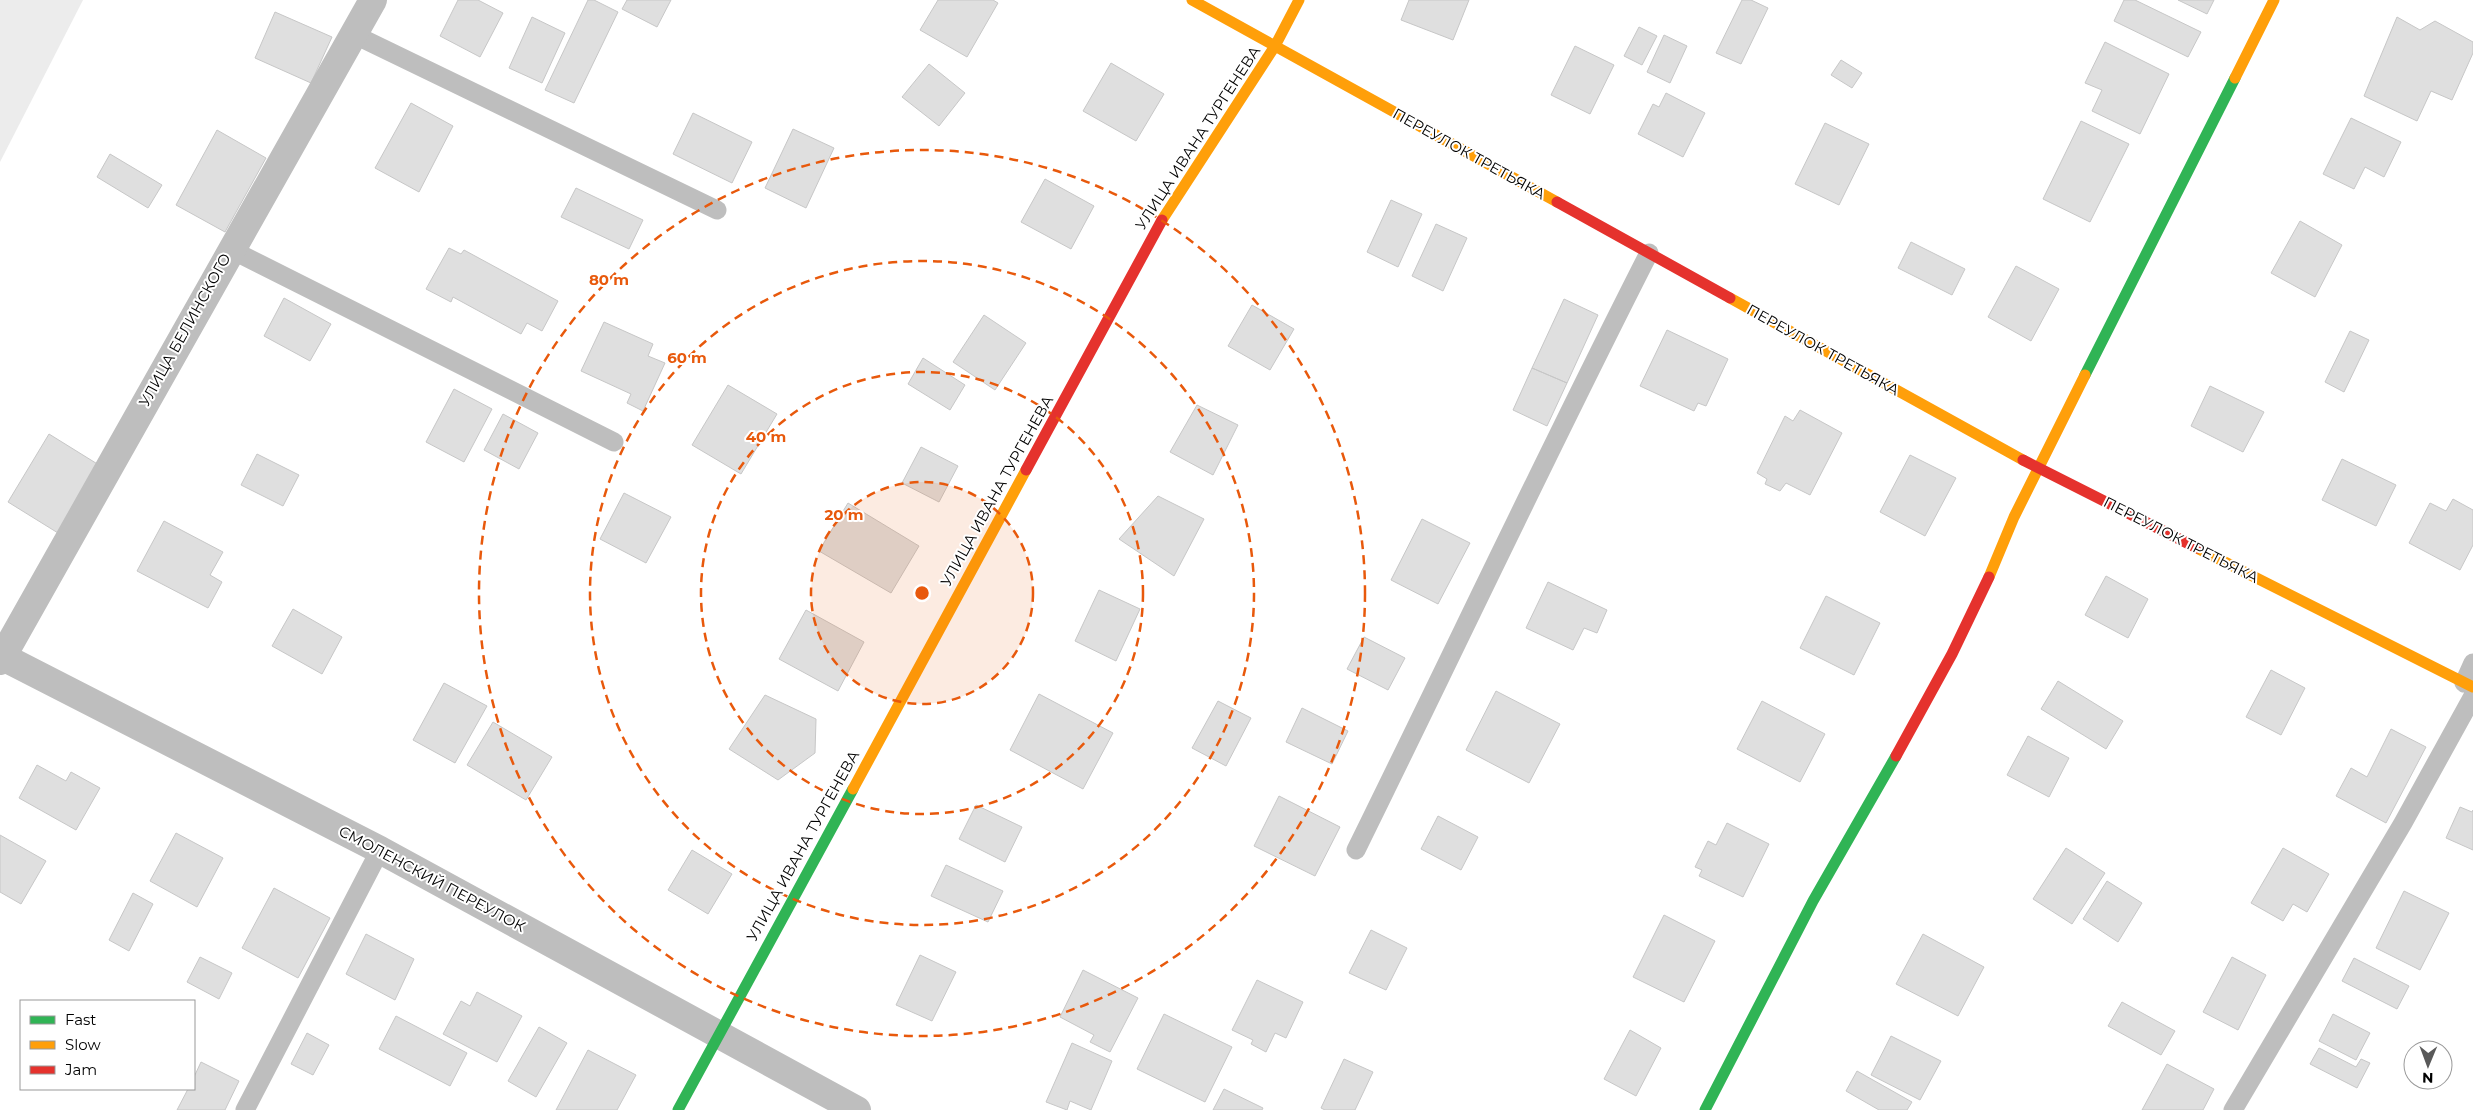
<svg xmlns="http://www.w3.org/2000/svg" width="2473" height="1110" viewBox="0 0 2473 1110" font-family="Montserrat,sans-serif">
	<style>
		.green { fill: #ececec }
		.building { fill: #dfdfdf; stroke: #c7c7c7 }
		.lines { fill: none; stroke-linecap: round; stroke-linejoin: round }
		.lane { stroke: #bebebe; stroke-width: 19 }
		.street { stroke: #bebebe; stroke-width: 28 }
		.fast { stroke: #30b455; stroke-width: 11 }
		.slow { stroke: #ff9f0a; stroke-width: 11 }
		.jam { stroke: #e5322d; stroke-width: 11 }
		.ring { fill: none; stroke: #e8590c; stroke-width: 2.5; stroke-dasharray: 9 6 }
		.labels { text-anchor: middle; stroke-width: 4; stroke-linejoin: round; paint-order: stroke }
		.street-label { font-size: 15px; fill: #000; stroke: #fff }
		.centre { fill: #e8590c; stroke: #fff; stroke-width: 2.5 }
		.ring-label { font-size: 15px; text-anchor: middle; font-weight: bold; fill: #e8590c; stroke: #fff; stroke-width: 4; stroke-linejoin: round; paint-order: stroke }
	</style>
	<rect width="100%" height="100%" fill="#fff"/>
	<path class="green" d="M 0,0 L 83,0 L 0,162 Z"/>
	<path class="building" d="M 458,0 L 478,0 L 503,13 L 480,57 L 440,36 Z
		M 588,0 L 594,0 L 618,12 L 574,103 L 545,90 Z
		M 627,0 L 671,0 L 657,27 L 622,9 Z
		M 938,0 L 993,0 L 998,3 L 967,57 L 920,30 Z
		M 1409,0 L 1469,0 L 1453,40 L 1401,20 Z
		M 1742,0 L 1751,0 L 1768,8 L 1741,64 L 1716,53 Z
		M 2124,0 L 2135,0 L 2201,32 L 2188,57 L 2114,21 Z
		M 2178,0 L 2214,0 L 2207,14 Z
		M 275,12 L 332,37 L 311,83 L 255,58 Z
		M 532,17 L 565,33 L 542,83 L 509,68 Z
		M 2397,17 L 2420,30 L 2435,21 L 2473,42 L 2473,53 L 2452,100 L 2431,91 L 2417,121 L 2364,96 Z
		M 1639,27 L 1657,36 L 1642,65 L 1624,56 Z
		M 1664,35 L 1687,46 L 1670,83 L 1647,72 Z
		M 2105,42 L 2169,74 L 2140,134 L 2092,111 L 2102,90 L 2085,83 Z
		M 1575,46 L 1614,65 L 1590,114 L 1551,95 Z
		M 1841,60 L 1862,73 L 1852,88 L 1831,75 Z
		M 1111,63 L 1164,94 L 1136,141 L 1083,111 Z
		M 929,64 L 965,93 L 939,126 L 902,97 Z
		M 1666,93 L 1705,113 L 1683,157 L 1638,134 L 1653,104 L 1659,107 Z
		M 411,103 L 453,126 L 419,192 L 375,168 Z
		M 693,113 L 752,142 L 732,183 L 673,154 Z
		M 2351,118 L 2401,142 L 2384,177 L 2365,167 L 2354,189 L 2323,174 Z
		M 2081,121 L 2129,144 L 2090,222 L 2043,199 Z
		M 1825,123 L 1869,144 L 1839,205 L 1795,184 Z
		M 793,129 L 834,148 L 806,208 L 765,188 Z
		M 217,130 L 266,158 L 225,232 L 176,205 Z
		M 110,154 L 162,185 L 148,208 L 97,177 Z
		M 1045,179 L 1094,206 L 1071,249 L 1021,222 Z
		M 576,188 L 643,220 L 629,249 L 561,217 Z
		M 1391,200 L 1422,214 L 1398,267 L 1367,252 Z
		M 2300,221 L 2342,245 L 2315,297 L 2271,273 Z
		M 1436,224 L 1467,238 L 1443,291 L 1412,276 Z
		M 1911,242 L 1965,269 L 1952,295 L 1898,268 Z
		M 449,248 L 461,254 L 464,250 L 558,301 L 542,331 L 527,323 L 521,334 L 453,297 L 451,302 L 426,289 Z
		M 2016,266 L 2059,289 L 2031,341 L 1988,317 Z
		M 284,298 L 331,324 L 310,361 L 264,336 Z
		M 1564,299 L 1598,315 L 1567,383 L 1532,368 Z
		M 1252,305 L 1294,329 L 1270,370 L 1228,346 Z
		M 984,315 L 1026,343 L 995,390 L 953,362 Z
		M 604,322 L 653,344 L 648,356 L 665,363 L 643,411 L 627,403 L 631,394 L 581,371 Z
		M 1667,330 L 1728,359 L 1706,406 L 1698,403 L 1694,411 L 1640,386 Z
		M 2350,331 L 2369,340 L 2344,392 L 2325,382 Z
		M 923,358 L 965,385 L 950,410 L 908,384 Z
		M 1532,368 L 1567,383 L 1547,426 L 1513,410 Z
		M 728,385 L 777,414 L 741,474 L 692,445 Z
		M 2210,386 L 2264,412 L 2243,452 L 2191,426 Z
		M 454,389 L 492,409 L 464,462 L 426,442 Z
		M 1197,405 L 1238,425 L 1213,475 L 1170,452 Z
		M 1800,410 L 1842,433 L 1810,495 L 1786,483 L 1780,491 L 1765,484 L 1767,479 L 1757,473 L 1785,416 L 1793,421 Z
		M 503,414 L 538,433 L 519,469 L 484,450 Z
		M 49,434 L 99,465 L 58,533 L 8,502 Z
		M 921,447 L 958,466 L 939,502 L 902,483 Z
		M 257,454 L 299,475 L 283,506 L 241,485 Z
		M 1910,455 L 1956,478 L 1925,536 L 1880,512 Z
		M 2342,459 L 2396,485 L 2376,526 L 2322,500 Z
		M 624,493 L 671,517 L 646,563 L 600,539 Z
		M 1158,496 L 1204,519 L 1174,576 L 1119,539 Z
		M 2453,499 L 2473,510 L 2473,545 L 2460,570 L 2409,543 L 2430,503 L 2446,511 Z
		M 848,503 L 919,546 L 891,593 L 819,551 Z
		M 1422,519 L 1470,543 L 1438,604 L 1391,580 Z
		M 164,521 L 223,552 L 210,575 L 222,582 L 208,608 L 137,571 Z
		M 2106,576 L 2148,599 L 2128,638 L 2085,615 Z
		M 1548,582 L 1607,610 L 1597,633 L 1584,628 L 1573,650 L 1526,628 Z
		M 1099,590 L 1140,609 L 1116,661 L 1075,641 Z
		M 1826,596 L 1880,623 L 1854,675 L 1800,648 Z
		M 293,609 L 342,637 L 322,674 L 272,646 Z
		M 806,610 L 864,642 L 838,691 L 779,659 Z
		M 1364,637 L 1405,658 L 1388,690 L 1347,669 Z
		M 2271,670 L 2305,688 L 2281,735 L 2246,717 Z
		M 2058,681 L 2123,721 L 2106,749 L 2041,709 Z
		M 444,683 L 487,706 L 455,763 L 413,740 Z
		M 1496,691 L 1560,724 L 1529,783 L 1466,750 Z
		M 1039,694 L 1113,733 L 1083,789 L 1010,750 Z
		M 765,695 L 816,719 L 815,753 L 778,780 L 729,749 Z
		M 1218,701 L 1251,718 L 1226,766 L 1192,748 Z
		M 1762,701 L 1825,734 L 1800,782 L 1737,749 Z
		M 1302,708 L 1348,731 L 1332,764 L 1286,742 Z
		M 493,722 L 552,757 L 526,800 L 467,765 Z
		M 2391,729 L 2426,747 L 2386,823 L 2336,796 L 2351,768 L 2367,777 Z
		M 2028,736 L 2069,758 L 2049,797 L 2007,775 Z
		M 37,765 L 66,781 L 71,772 L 100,788 L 76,830 L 19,798 Z
		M 1279,796 L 1340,827 L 1315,876 L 1254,846 Z
		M 976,805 L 1022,827 L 1005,862 L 959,839 Z
		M 2460,807 L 2472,812 L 2473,810 L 2473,850 L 2446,838 Z
		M 1438,816 L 1478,837 L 1461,870 L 1421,849 Z
		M 1727,823 L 1769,844 L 1743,897 L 1699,876 L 1702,870 L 1695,867 L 1708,841 L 1716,845 Z
		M 176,833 L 223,858 L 197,907 L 150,881 Z
		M 0,835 L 46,861 L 21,904 L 0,892 Z
		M 2066,848 L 2105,873 L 2072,924 L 2033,899 Z
		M 2283,848 L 2329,874 L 2307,912 L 2293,904 L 2283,921 L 2251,903 Z
		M 692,850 L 732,874 L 708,914 L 668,890 Z
		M 946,865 L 1003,891 L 988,922 L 931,896 Z
		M 2107,881 L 2142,903 L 2118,942 L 2083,919 Z
		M 274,888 L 330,918 L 298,978 L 242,948 Z
		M 2404,891 L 2449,913 L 2420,970 L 2376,948 Z
		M 133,893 L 153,904 L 129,951 L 109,940 Z
		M 1664,915 L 1715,941 L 1684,1002 L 1633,977 Z
		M 1371,930 L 1407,948 L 1386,990 L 1349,973 Z
		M 366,934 L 414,959 L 395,1000 L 346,974 Z
		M 1923,934 L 1984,967 L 1958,1016 L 1896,984 Z
		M 920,955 L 956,972 L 932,1021 L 896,1005 Z
		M 200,957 L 232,973 L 219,999 L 187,982 Z
		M 2232,957 L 2266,975 L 2238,1030 L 2203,1012 Z
		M 2354,958 L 2409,986 L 2397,1009 L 2342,981 Z
		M 1083,970 L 1138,998 L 1110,1052 L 1090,1042 L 1094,1035 L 1060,1017 Z
		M 1257,980 L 1303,1002 L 1286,1038 L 1275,1033 L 1266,1052 L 1251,1044 L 1253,1040 L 1232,1030 Z
		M 477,992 L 522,1016 L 497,1062 L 443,1034 L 461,1001 L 470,1006 Z
		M 2122,1002 L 2175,1031 L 2161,1055 L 2108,1026 Z
		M 1164,1014 L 1232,1047 L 1205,1102 L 1137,1069 Z
		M 2333,1014 L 2370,1033 L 2356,1060 L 2319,1041 Z
		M 396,1016 L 467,1053 L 450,1086 L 379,1049 Z
		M 539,1027 L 567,1043 L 536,1097 L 508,1081 Z
		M 1630,1030 L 1661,1048 L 1636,1096 L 1604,1079 Z
		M 307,1033 L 329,1045 L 313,1075 L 291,1064 Z
		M 1891,1036 L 1941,1061 L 1920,1100 L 1871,1075 Z
		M 1072,1043 L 1112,1061 L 1091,1110 L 1070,1101 L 1067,1110 L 1046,1102 Z
		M 2319,1048 L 2356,1067 L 2361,1059 L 2370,1063 L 2357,1088 L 2310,1064 Z
		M 588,1050 L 636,1075 L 617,1110 L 556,1110 Z
		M 1344,1059 L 1373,1072 L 1355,1110 L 1325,1110 L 1321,1108 Z
		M 201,1062 L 239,1081 L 225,1110 L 177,1110 L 188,1089 L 194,1089 L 194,1077 Z
		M 2167,1064 L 2214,1089 L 2203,1110 L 2142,1110 Z
		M 1857,1071 L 1912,1102 L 1907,1110 L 1879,1110 L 1846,1091 Z
		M 1224,1089 L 1263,1108 L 1262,1110 L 1213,1110 Z"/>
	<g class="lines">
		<path class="lane" d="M 355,35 L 717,210
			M 230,249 L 614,442
			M 2464,683 L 2473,663
			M 1356,850 C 1454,651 1548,451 1649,253
			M 245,1110 L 380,850
			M 2233,1110 L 2403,823 L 2473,696"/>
		<path class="street" d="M 3,657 L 380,850 L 857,1110
			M 0,661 L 373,0"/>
		<path class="fast" d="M 2085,375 L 2235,78
			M 678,1110 L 853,789
			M 1705,1110 L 1813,901 L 1896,756"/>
		<path class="slow" d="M 1192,0 L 1557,202
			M 2235,78 L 2274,0
			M 1162,220 L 1275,46 L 1299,0
			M 1730,298 L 2023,460
			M 2197,548 L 2473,687
			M 1989,577 L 2014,517 L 2085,375
			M 853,789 L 1026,470"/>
		<path class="jam" d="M 1557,202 L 1730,298
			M 2023,460 L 2197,548
			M 1026,470 L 1162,220
			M 1896,756 L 1952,654 L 1989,577"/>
	</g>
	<circle cx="922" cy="593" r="111" fill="#e8590c" fill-opacity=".12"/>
	<g class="ring">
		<circle cx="922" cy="593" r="111"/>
		<circle cx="922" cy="593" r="221"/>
		<circle cx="922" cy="593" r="332"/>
		<circle cx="922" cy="593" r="443"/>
	</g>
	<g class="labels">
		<g class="street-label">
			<text transform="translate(1198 138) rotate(-57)" y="5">УЛИЦА ИВАНА ТУРГЕНЕВА</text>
			<text transform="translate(1469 154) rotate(29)" y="5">ПЕРЕУЛОК ТРЕТЬЯКА</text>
			<text transform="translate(185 330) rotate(-61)" y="5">УЛИЦА БЕЛИНСКОГО</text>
			<text transform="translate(1823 350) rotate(29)" y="5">ПЕРЕУЛОК ТРЕТЬЯКА</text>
			<text transform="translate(997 491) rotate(-61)" y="5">УЛИЦА ИВАНА ТУРГЕНЕВА</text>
			<text transform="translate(2181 540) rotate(27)" y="5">ПЕРЕУЛОК ТРЕТЬЯКА</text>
			<text transform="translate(803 846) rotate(-61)" y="5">УЛИЦА ИВАНА ТУРГЕНЕВА</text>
			<text transform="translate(432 879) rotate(28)" y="5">СМОЛЕНСКИЙ ПЕРЕУЛОК</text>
		</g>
	</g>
	<circle cx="922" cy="593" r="8" class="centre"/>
	<g class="ring-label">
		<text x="609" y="285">80 m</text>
		<text x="687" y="363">60 m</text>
		<text x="766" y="442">40 m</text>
		<text x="844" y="520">20 m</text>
	</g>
	<rect x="20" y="1000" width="175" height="90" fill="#ffffff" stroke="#999999"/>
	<rect x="30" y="1016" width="25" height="8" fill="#30b455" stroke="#999999"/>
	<text x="65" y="1025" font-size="15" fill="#000000">Fast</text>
	<rect x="30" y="1041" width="25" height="8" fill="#ff9f0a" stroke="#999999"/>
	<text x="65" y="1050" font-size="15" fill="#000000">Slow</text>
	<rect x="30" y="1066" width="25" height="8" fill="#e5322d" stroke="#999999"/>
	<text x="65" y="1075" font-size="15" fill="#000000">Jam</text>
	<g transform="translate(2428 1065) rotate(181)"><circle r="24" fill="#ffffff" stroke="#999999"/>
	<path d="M0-4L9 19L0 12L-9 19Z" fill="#595959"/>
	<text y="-8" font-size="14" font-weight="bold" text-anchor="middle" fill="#000000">N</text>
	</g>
</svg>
